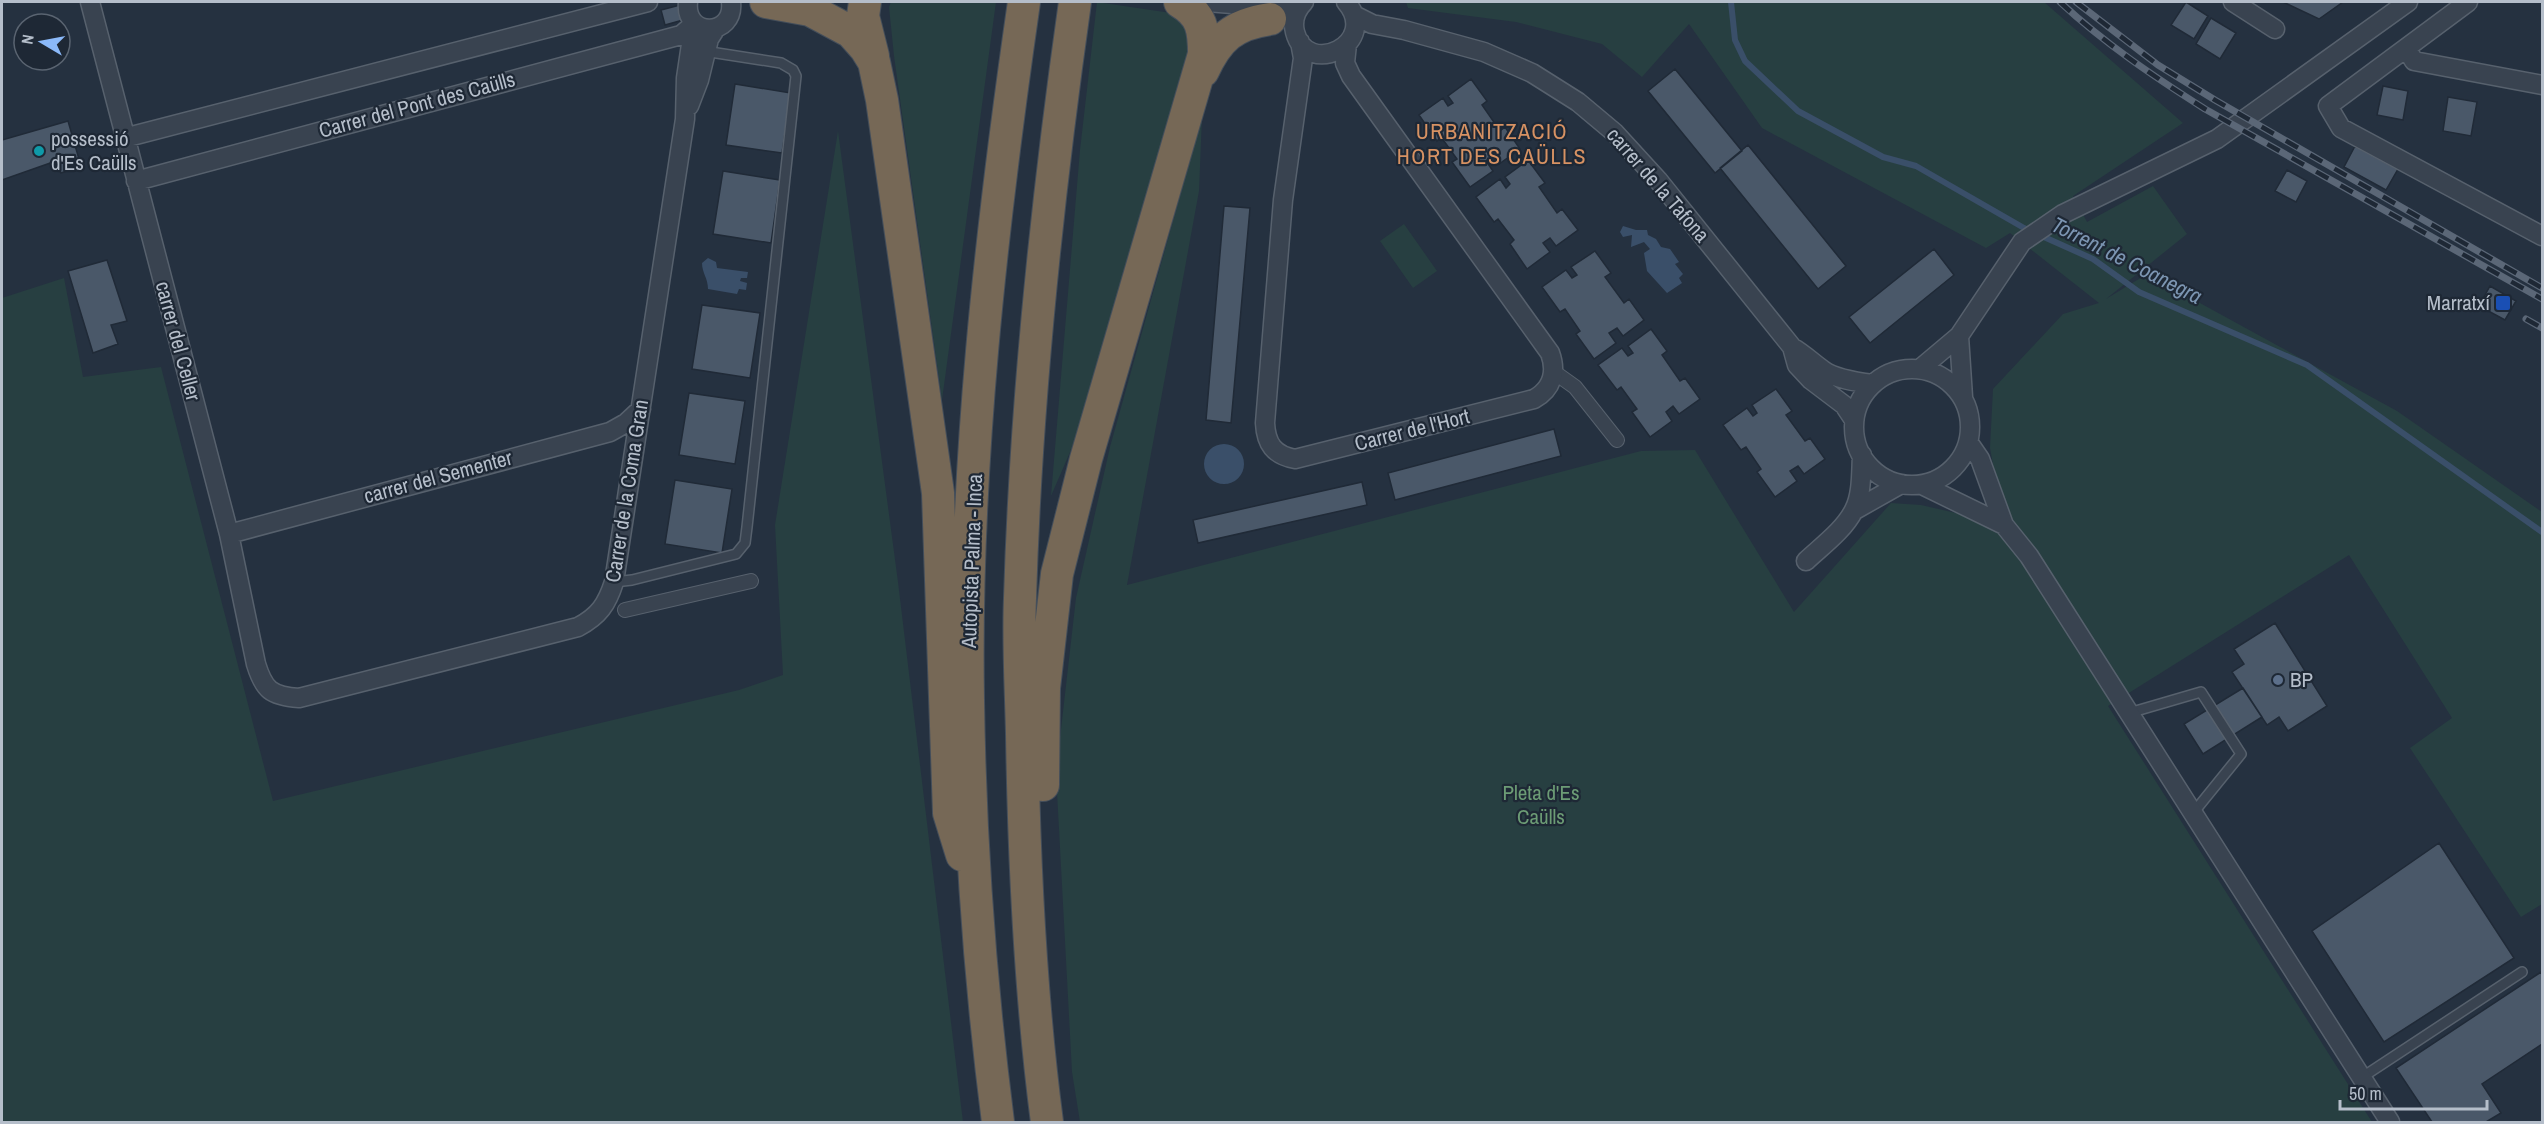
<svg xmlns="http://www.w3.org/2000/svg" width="2544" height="1124" viewBox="0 0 2544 1124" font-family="'Archivo Narrow',sans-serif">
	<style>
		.green { fill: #273f41 }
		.water { fill: #3a4f69 }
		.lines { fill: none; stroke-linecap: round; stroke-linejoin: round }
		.stream { stroke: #3a4f69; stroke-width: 6 }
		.building { fill: #4a5869; stroke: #202a37; stroke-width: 1.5 }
		.service-casing { stroke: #57616d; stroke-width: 12 }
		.pedestrian-casing { stroke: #57616d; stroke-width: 16 }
		.minor-casing { stroke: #57616d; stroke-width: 21 }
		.motorway-casing { stroke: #444e5a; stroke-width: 34 }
		.service { stroke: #394350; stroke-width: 9 }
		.pedestrian { stroke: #394350; stroke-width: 14 }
		.minor { stroke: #394350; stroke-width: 18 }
		.motorway { stroke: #766856; stroke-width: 32 }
		.rail-casing { stroke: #5b6777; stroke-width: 7 }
		.rail { stroke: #1e2835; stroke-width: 4.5; stroke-dasharray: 14; stroke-linecap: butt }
		.culture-dot { fill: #0f9aa8; stroke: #1e2835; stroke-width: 2 }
		.transit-dot { fill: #1a4fb4; stroke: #1e2835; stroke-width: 2 }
		.service-dot { fill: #5c6f8a; stroke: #1e2835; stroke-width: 2 }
		.labels { text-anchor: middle; stroke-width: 4.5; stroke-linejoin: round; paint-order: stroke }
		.street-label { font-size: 21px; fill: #b5beca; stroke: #1e2835 }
		.poi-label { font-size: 21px; fill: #b5beca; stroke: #1e2835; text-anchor: start }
		.park-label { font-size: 21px; fill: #6c9c75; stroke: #1e2835 }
		.neighbourhood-label { font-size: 22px; letter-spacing: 1.5px; fill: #d79263; stroke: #1e2835 }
		.water-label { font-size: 22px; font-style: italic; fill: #7c95b2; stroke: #1e2835 }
	</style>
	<rect width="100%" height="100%" fill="#253140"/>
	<path class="green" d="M 891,2 L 996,2 L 942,400 L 894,56 L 889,7 Z
		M 1097,2 L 1171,13 L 1180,17 L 1193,44 L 1090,406 L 1051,496 L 1080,150 Z
		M 1406,2 L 2044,2 L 2183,123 L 2073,196 L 2087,222 L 2153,186 L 2187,234 L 2106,299 L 2147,274 L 2397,411 L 2542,512 L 2542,904 L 2521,917 L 2410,748 L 2452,718 L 2349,555 L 2108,706 L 2372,1122 L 1080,1122 L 1072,1072 L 1056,773 L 1076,598 L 1110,447 L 1202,117 L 1199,191 L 1127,585 L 1641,451 L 1695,450 L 1794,612 L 1891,503 L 1921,505 L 2004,524 L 1990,448 L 1993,389 L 2063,314 L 2099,303 L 2010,233 L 1986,248 L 1762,128 L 1689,24 L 1642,77 L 1602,44 L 1516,22 L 1408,8 Z
		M 838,131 L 898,582 L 963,1122 L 2,1122 L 2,298 L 64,278 L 83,377 L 161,367 L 273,801 L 739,690 L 783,675 L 775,525 Z
		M 1404,224 L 1437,271 L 1413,288 L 1380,241 Z"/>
	<path class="water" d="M 1623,226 L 1636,230 L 1647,230 L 1648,235 L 1656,239 L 1661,247 L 1670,249 L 1679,262 L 1675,264 L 1683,274 L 1679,278 L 1682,283 L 1667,293 L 1647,271 L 1644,253 L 1650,249 L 1644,242 L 1631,247 L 1632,235 L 1623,237 L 1620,232 Z
		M 708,258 L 716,262 L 717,268 L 748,272 L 747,278 L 741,278 L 740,281 L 747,283 L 746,290 L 739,289 L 737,294 L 708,289 C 708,278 702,273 702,263 Z
		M1204 464a20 20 0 1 1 40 0a20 20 0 1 1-40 0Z"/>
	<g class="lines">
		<path class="stream" d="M 1731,2 L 1735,40 L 1745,61 L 1798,111 L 1883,157 L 1916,166 L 2024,228 L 2093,259 L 2139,292 L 2307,365 L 2542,532"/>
	</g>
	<path class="building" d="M 2186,2 L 2208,16 L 2194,39 L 2171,25 Z
		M 2283,2 L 2343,2 L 2319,19 Z
		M 680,5 L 683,20 L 665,25 L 661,10 Z
		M 2211,18 L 2236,33 L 2220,59 L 2196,44 Z
		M 1675,69 L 1742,151 L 1715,173 L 1648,91 Z
		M 1471,79 L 1487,101 L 1482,105 L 1500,131 L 1505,127 L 1520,149 L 1499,164 L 1493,156 L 1486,161 L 1493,171 L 1470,187 L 1452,162 L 1457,159 L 1441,137 L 1437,141 L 1419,115 L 1443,98 L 1448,106 L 1453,103 L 1448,96 Z
		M 735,84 L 791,93 L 782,153 L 726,145 Z
		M 2383,86 L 2408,91 L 2403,120 L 2377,115 Z
		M 2448,97 L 2477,102 L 2471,136 L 2443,131 Z
		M 68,121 L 81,166 L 61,173 L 56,161 L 2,180 L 2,140 Z
		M 1748,145 L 1846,266 L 1818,289 L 1720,168 Z
		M 2355,146 L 2398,169 L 2386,190 L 2344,167 Z
		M 1528,160 L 1545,183 L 1539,187 L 1557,213 L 1562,209 L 1578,230 L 1556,246 L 1550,238 L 1543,243 L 1550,252 L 1527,269 L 1510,244 L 1514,240 L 1498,219 L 1494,222 L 1476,197 L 1500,179 L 1506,188 L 1510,184 L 1505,177 Z
		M 2287,170 L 2307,181 L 2296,202 L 2275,191 Z
		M 723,171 L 780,180 L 771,243 L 713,234 Z
		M 1224,206 L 1250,208 L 1231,423 L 1206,420 Z
		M 1934,249 L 1954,275 L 1870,343 L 1849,317 Z
		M 1595,251 L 1611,273 L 1605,277 L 1624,303 L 1629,299 L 1644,320 L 1623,336 L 1617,328 L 1609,333 L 1616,343 L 1594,359 L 1576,334 L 1580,331 L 1565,309 L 1560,312 L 1542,287 L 1566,270 L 1572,278 L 1577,275 L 1571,267 Z
		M 107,260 L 127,321 L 111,325 L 118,344 L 93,353 L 68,271 Z
		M 2490,286 L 2516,301 L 2505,320 L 2479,306 Z
		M 702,305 L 760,313 L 750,378 L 692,369 Z
		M 1651,329 L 1667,351 L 1662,355 L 1680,381 L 1685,378 L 1700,399 L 1679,414 L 1673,406 L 1666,412 L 1672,421 L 1650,437 L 1632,412 L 1637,409 L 1621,387 L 1617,390 L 1598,365 L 1622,348 L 1628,356 L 1633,353 L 1628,346 Z
		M 1776,389 L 1792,411 L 1786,415 L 1805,441 L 1810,438 L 1825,459 L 1804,474 L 1798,466 L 1790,471 L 1797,481 L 1775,497 L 1757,472 L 1761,469 L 1746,447 L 1741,450 L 1723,425 L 1747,408 L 1753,416 L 1757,413 L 1752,405 Z
		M 689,393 L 745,401 L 735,464 L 679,455 Z
		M 1554,429 L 1561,456 L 1395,500 L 1388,473 Z
		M 675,480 L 732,489 L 722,553 L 665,544 Z
		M 1362,482 L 1367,505 L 1198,543 L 1193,520 Z
		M 2275,623 L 2327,706 L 2288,731 L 2279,717 L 2267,725 L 2232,672 L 2244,664 L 2234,649 Z
		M 2243,688 L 2262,717 L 2203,754 L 2184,724 Z
		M 2439,843 L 2514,958 L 2384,1042 L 2312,931 Z
		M 2541,972 L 2542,975 L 2542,1044 L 2482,1084 L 2501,1113 L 2486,1122 L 2432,1122 L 2396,1068 Z"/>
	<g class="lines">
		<defs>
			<path id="service" d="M 614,582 L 632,580 L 736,554 L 745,543 L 747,527 L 796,76 L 793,70 L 781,63 L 704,51
				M 2129,713 L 2201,692 L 2241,754 L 2194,812
				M 2361,1078 L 2522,972"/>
			<path id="pedestrian" d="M 1554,372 L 1575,387 L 1617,440
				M 625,610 L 751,581"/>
			<path id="minor" d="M 90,2 L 229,534 L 256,664 C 264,690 271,696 299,698 L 578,627 C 599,616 607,604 614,582 L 685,119 L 686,78 L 694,24
				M 688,2 C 684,38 735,37 731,2
				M 1207,2 L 1282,8 L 1291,9 L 1301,4
				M 1304,2 C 1296,10 1292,20 1295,32 C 1307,79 1381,43 1346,2
				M 2233,2 L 2275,29
				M 2468,2 L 2328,106 L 2341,128 L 2542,236
				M 1354,15 L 1372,24 L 1404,30 L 1484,52 L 1532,73 L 1578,102 L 1615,133 L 1658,180 L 1792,347 L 1797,365 L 1811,380 L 1844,405 L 1854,420
				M 1300,42 L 1303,58 L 1283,200 L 1265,423 C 1266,444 1274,455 1295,459 L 1534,399 C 1552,389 1557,372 1550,353 L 1351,76 L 1345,63 L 1347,44
				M 2406,48 L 2414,61 L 2542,85
				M 689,106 L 699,80 L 709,39 L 716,28
				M 124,138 L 648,2
				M 136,181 L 681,35 L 694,24
				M 1959,336 L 1963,397
				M 1792,347 C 1804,354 1812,362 1823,370 C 1835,379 1857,382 1873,384
				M 1921,368 L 1959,336 L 2022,242 L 2063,214 L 2217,139 L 2408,2
				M1854 427a58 58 0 1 1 116 0a58 58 0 1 1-116 0Z
				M 1969,443 L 1980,459 L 2004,525 L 2029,556 L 2390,1122
				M 1922,485 L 2004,525
				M 1855,510 L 1901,484
				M 229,534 L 610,432 L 626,423 L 641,409
				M 1806,561 C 1822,546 1844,530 1854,510 C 1862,495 1861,473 1862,455"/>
			<path id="motorway" d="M 766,2 L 810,10 L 851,32 L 866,49 L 874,62 L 882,100 L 938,493 L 949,813 L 962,855
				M 865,2 L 863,16 L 873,56
				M 1203,71 C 1218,38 1234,24 1270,19
				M 1043,785 L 1044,688 L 1057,574 L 1086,459 L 1204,54 C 1204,30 1202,15 1180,2
				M 998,1122 C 980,982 970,841 968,700 C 964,469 991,230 1024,2
				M 1047,1122 C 1030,993 1024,864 1022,734 C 1021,689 1018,643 1020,598 C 1026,399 1047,199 1075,2"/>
		</defs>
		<use href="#service" class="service-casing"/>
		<use href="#pedestrian" class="pedestrian-casing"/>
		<use href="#minor" class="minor-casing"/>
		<use href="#motorway" class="motorway-casing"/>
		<use href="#service" class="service"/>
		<use href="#pedestrian" class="pedestrian"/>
		<use href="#minor" class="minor"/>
		<use href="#motorway" class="motorway"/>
		<defs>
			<path id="rail" d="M 2060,2 C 2104,43 2153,76 2205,109 L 2542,299
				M 2076,2 L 2158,65 L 2215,100 L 2542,288
				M 2526,319 L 2542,328"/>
		</defs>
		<use href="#rail" class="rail-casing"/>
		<use href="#rail" class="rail"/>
	</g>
	<circle class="culture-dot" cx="39" cy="151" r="6"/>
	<rect class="transit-dot" x="2495" y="295" width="16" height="16" rx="3"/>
	<circle class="service-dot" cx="2278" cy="680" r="6"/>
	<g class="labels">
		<g class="street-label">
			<text transform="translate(417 105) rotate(-15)" y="7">Carrer del Pont des Caülls</text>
			<text transform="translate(1658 185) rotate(49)" y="7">carrer de la Tafona</text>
			<text transform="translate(178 341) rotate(75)" y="7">carrer del Celler</text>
			<text transform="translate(1412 430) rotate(-14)" y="7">Carrer de l'Hort</text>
			<text transform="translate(438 477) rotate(-15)" y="7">carrer del Sementer</text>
			<text transform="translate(627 491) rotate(-81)" y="7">Carrer de la Coma Gran</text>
			<text transform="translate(972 561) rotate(-88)" y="7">Autopista Palma - Inca</text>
		</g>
		<g class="poi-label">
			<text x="51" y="146">possessió<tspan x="51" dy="24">d'Es Caülls</tspan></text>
			<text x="2490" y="310" text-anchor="end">Marratxí</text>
			<text x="2290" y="687">BP</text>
		</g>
		<g class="park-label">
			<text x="1541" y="800">Pleta d'Es<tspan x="1541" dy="24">Caülls</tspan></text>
		</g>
		<g class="neighbourhood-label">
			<text x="1492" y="139">URBANITZACIÓ<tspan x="1492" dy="25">HORT DES CAÜLLS</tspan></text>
		</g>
		<g class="water-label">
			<text transform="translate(2127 260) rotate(27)" y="8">Torrent de Coanegra</text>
		</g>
	</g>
	<rect width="2544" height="1124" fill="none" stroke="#b5beca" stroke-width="6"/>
	<g transform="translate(42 42) rotate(280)"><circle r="28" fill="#1e2835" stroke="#5a6471" stroke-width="1.5"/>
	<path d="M0-4.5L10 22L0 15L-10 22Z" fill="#8bb9f9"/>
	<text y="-9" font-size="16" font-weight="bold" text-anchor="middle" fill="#b5beca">N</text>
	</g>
	<path d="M2340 1100v9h147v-9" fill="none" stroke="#b5beca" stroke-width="3"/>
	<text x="2349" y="1100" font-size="18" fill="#b5beca" stroke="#1e2835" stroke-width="4.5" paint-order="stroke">50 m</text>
</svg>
